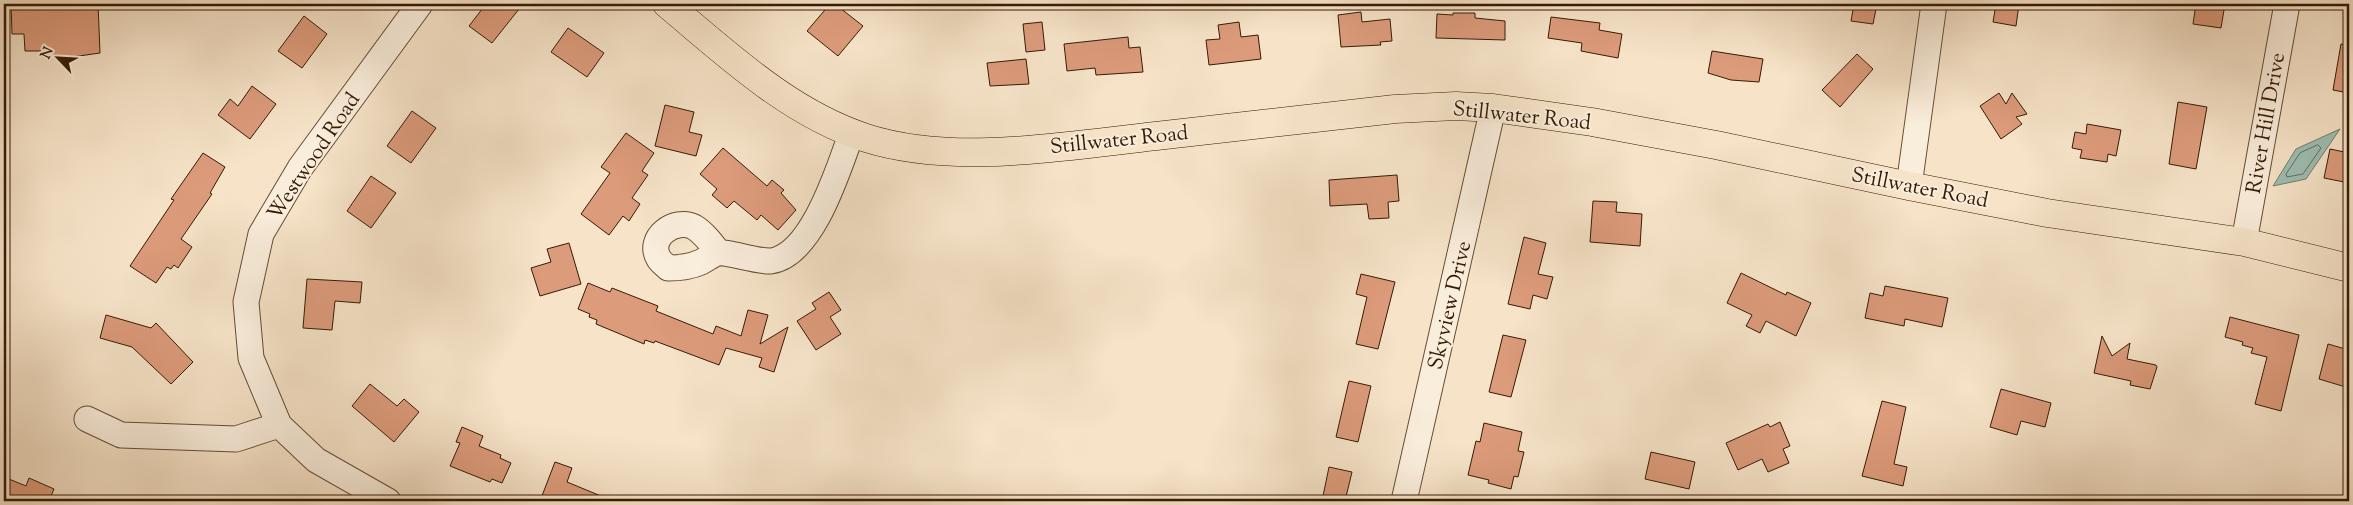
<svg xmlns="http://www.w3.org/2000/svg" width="2353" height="505" viewBox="0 0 2353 505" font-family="'Sorts Mill Goudy',serif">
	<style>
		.water { fill: #9dbeb2; stroke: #747d6c }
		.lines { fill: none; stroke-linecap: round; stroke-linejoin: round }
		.shore { stroke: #6a6c5b; stroke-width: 1 }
		.building { fill: #dc9b7b; stroke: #361b04 }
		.minor-casing { stroke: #664d35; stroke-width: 27 }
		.major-casing { stroke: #361b04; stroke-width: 29 }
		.minor { stroke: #f9eddb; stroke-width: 25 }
		.major { stroke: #f6e3c8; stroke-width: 28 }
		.labels { text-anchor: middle; stroke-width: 4; stroke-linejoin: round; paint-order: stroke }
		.street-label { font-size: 21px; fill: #361b04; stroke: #f9eddb }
	</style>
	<rect width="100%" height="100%" fill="#f6e3c8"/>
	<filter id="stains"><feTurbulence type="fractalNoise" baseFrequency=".004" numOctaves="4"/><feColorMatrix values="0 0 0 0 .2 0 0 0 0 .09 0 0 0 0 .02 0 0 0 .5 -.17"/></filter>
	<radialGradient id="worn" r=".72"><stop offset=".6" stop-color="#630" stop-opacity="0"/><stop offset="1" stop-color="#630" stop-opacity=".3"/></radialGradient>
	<path class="water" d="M 2340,129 L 2306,179 L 2273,186 L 2296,149 Z"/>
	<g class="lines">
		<path class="shore" d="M 2318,145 L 2321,148 L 2303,174 L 2287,177 L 2286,174 L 2300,153 Z"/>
	</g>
	<path class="building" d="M 11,4 L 98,4 L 100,53 L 72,57 L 44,54 L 43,51 L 25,51 L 24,34 L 12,34 Z
		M 486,4 L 523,4 L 492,43 L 469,26 Z
		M 830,4 L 835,4 L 863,26 L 838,56 L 807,31 Z
		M 1854,4 L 1877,4 L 1873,24 L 1851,21 Z
		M 1996,4 L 2019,4 L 2016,26 L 1993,22 Z
		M 2196,4 L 2225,4 L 2221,28 L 2193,24 Z
		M 1361,12 L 1362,22 L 1390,19 L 1392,41 L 1380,42 L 1381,45 L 1341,47 L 1338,15 Z
		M 1453,13 L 1475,13 L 1475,18 L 1505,21 L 1505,40 L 1436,38 L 1437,14 L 1453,15 Z
		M 304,16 L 327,34 L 302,68 L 278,51 Z
		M 1551,17 L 1600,23 L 1599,30 L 1622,34 L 1618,58 L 1581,51 L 1582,43 L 1548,38 Z
		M 1042,22 L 1045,50 L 1026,52 L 1023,24 Z
		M 1239,22 L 1241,37 L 1258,35 L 1261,59 L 1209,65 L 1206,40 L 1220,39 L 1218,25 Z
		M 568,28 L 604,53 L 587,77 L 551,52 Z
		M 1128,37 L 1129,48 L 1140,47 L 1143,72 L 1096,75 L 1095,68 L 1067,71 L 1064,44 Z
		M 2341,44 L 2349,45 L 2349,93 L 2333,90 Z
		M 1712,51 L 1763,59 L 1759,82 L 1731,80 L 1708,73 Z
		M 1857,54 L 1873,69 L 1840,107 L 1822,90 Z
		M 1026,59 L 1029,84 L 990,86 L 987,63 Z
		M 252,86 L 276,104 L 250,139 L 218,115 L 230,99 L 238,106 Z
		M 1999,93 L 2006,104 L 2012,93 L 2027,114 L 2016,117 L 2022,124 L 2001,139 L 1980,106 Z
		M 2178,102 L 2207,107 L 2196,169 L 2169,164 Z
		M 665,105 L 694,112 L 689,132 L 702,135 L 696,156 L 655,146 Z
		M 412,111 L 436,128 L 411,163 L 387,146 Z
		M 2087,124 L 2121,130 L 2116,156 L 2108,154 L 2107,162 L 2080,158 L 2082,150 L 2072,148 L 2075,132 L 2086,134 Z
		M 626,133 L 654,153 L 642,171 L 648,175 L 632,198 L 640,204 L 629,221 L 623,216 L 609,235 L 581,214 L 610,173 L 601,167 Z
		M 723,148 L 767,186 L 772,180 L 784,190 L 781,193 L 796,210 L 778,230 L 761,215 L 757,220 L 734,201 L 727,208 L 712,195 L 717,189 L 700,174 Z
		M 2330,149 L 2349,153 L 2349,183 L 2324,178 Z
		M 203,153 L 225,167 L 210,193 L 212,194 L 181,239 L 192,247 L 178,268 L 174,265 L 171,269 L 167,267 L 156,283 L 130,266 L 174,200 L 171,199 Z
		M 1397,175 L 1399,201 L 1388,202 L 1389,218 L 1369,219 L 1367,204 L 1330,206 L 1329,180 Z
		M 371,176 L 396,193 L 371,228 L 347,211 Z
		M 1593,201 L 1617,202 L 1616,212 L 1642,214 L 1640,246 L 1590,242 Z
		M 1524,237 L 1546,243 L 1538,274 L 1553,277 L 1547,299 L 1533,295 L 1530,309 L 1508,304 Z
		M 569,243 L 581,284 L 540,296 L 531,268 L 551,262 L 547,249 Z
		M 1741,273 L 1786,295 L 1787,292 L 1811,303 L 1796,336 L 1766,321 L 1760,333 L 1746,326 L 1752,315 L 1727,303 Z
		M 1361,274 L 1395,282 L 1378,349 L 1356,344 L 1367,297 L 1356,294 Z
		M 307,279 L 362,282 L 360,303 L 335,301 L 332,330 L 303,328 Z
		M 588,283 L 610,292 L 612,288 L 640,299 L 658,306 L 656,311 L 713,334 L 716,326 L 741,336 L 748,310 L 768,315 L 760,344 L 788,327 L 774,372 L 759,367 L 762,358 L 726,348 L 719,365 L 655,341 L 654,343 L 645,340 L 644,344 L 596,324 L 597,320 L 589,317 L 590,314 L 578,309 Z
		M 1885,286 L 1948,298 L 1942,327 L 1905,319 L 1904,326 L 1865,318 L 1870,293 L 1883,296 Z
		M 829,292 L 841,310 L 830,317 L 841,334 L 816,350 L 797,321 L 816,309 L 812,303 Z
		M 106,315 L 151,328 L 156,323 L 193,362 L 171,384 L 132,347 L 100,338 Z
		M 2230,317 L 2299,335 L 2281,411 L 2255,404 L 2267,357 L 2251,353 L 2253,348 L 2242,345 L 2243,342 L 2225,337 Z
		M 1503,335 L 1526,340 L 1511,397 L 1489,392 Z
		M 2102,336 L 2112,356 L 2130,343 L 2127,359 L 2156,365 L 2157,367 L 2150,389 L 2130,385 L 2131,381 L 2094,373 Z
		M 2328,344 L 2349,350 L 2349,388 L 2319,379 Z
		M 1349,381 L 1371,386 L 1358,442 L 1336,437 Z
		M 370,384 L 397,406 L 404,399 L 419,412 L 394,442 L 352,406 Z
		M 2001,389 L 2051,403 L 2045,427 L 2021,421 L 2017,435 L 1990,427 Z
		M 1882,401 L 1906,407 L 1894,464 L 1907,467 L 1903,486 L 1862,476 Z
		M 1780,422 L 1790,446 L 1783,449 L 1789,463 L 1768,472 L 1762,459 L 1738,470 L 1726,443 L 1768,424 L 1770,427 Z
		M 1484,423 L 1522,432 L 1518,451 L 1524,452 L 1518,477 L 1514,476 L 1511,489 L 1488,483 L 1489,480 L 1468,475 L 1476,441 L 1480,442 Z
		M 462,427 L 483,436 L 479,446 L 501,455 L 500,458 L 511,463 L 502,483 L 492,479 L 490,482 L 450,466 L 460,443 L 456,442 Z
		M 1651,452 L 1695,462 L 1689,489 L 1645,479 Z
		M 555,462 L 572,468 L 567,482 L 613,501 L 540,501 Z
		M 1329,467 L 1352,472 L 1345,501 L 1322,501 Z
		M 4,477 L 26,486 L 29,478 L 54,489 L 51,496 L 62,501 L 4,501 Z"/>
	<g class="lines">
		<defs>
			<path id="minor" d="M 1909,186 L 1934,4
				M 2244,242 L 2287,4
				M 719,253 C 712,244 704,233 694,227 C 675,217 646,238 659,259 C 661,262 665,265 668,268 C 680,268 690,267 701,262 C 707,259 713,254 718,253 C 727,251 757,262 771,261 C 813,255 839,167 852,132
				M 87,419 L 121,435 L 236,439 L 279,425
				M 388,501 L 316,460 L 279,425 L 251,358 L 246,302 L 261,234 L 300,168 L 420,4
				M 1404,501 L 1493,108"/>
			<path id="major" d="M 667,4 C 728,55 789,113 866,138 C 954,166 1065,146 1156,136 C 1235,127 1315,118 1395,109 L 1456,106 L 1493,108 L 1592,122 L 1716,145 L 1909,186 L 2047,213 L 2244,242 L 2349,268"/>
		</defs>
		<use href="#minor" class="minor-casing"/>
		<use href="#major" class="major-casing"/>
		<use href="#minor" class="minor"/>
		<use href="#major" class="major"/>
	</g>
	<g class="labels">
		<g class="street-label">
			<text transform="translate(1522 115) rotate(6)" y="7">Stillwater Road</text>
			<text transform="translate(2265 123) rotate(-80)" y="7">River Hill Drive</text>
			<text transform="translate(1119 139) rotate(-6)" y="7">Stillwater Road</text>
			<text transform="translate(313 156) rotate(-56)" y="7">Westwood Road</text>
			<text transform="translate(1920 187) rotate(11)" y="7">Stillwater Road</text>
			<text transform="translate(1449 305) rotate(-77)" y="7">Skyview Drive</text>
		</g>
	</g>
	<rect width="2353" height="505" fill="none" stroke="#f6e3c8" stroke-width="20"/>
	<rect x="5" y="5" width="2343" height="495" fill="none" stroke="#361b04" stroke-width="2.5"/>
	<rect x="10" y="10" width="2333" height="485" fill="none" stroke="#361b04"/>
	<g transform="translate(58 58) rotate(295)" stroke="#f9eddb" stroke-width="4" paint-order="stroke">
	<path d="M0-4L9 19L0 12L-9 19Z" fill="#361b04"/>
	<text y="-8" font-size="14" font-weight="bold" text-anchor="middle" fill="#361b04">N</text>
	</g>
	<rect width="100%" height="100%" filter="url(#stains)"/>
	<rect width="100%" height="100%" fill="url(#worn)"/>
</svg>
